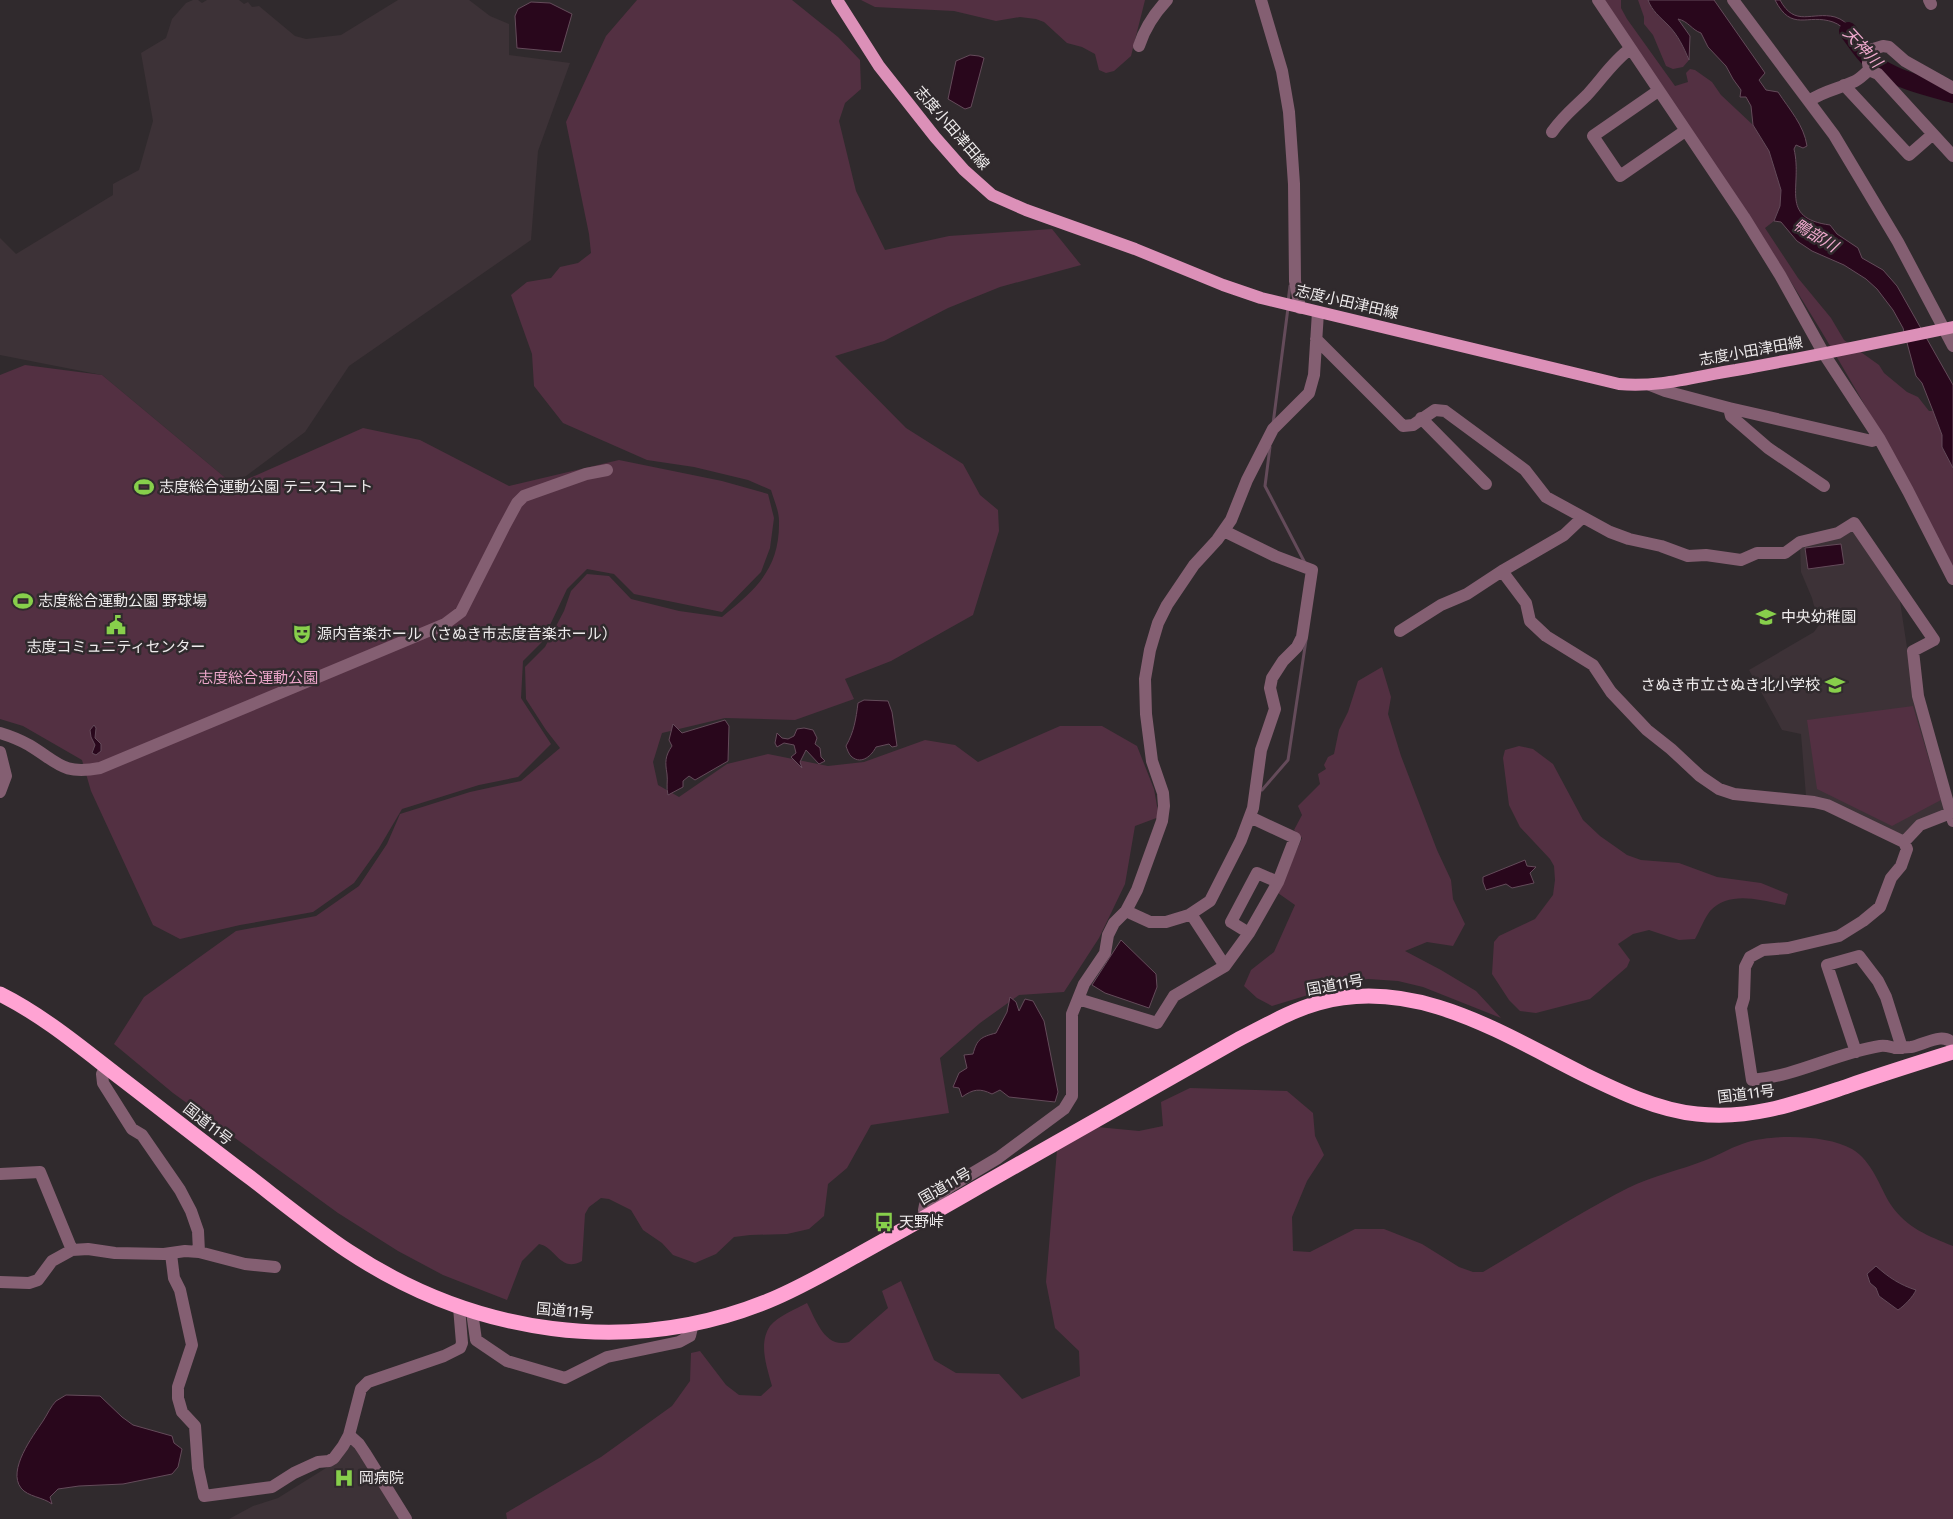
<svg xmlns="http://www.w3.org/2000/svg" width="1953" height="1519" viewBox="0 0 1953 1519" font-family="'Fira Sans','Noto Sans JP',sans-serif">
	<style>
		.built { fill: #3d3237 }
		.green { fill: #533042 }
		.water { fill: #29071c; stroke: #644b5a }
		.lines { fill: none; stroke-linecap: round; stroke-linejoin: round }
		.stream { stroke: #644b5a; stroke-width: 3 }
		.river { stroke: #29071c; stroke-width: 18 }
		.minor { stroke: #845f72; stroke-width: 12 }
		.major { stroke: #dc90b8; stroke-width: 12 }
		.highway { stroke: #ffa3d3; stroke-width: 15 }
		.labels { text-anchor: middle; stroke-width: 5; stroke-linejoin: round; paint-order: stroke }
		.street-label { font-size: 15px; fill: #eeebec; stroke: #302a2d }
		.poi-label { font-size: 15px; fill: #eeebec; stroke: #302a2d; text-anchor: start }
		.park-label { font-size: 15px; fill: #eca6ca; stroke: #302a2d }
		.water-label { font-size: 16px; font-style: italic; fill: #f0aace; stroke: #302a2d }
	</style>
	<rect width="100%" height="100%" fill="#302a2d"/>
	<path class="built" d="M 193,0 L 198,0 L 202,3 L 207,0 L 239,0 L 244,4 L 248,2 L 252,7 L 259,6 L 295,36 L 306,39 L 341,35 L 398,0 L 469,0 L 490,16 L 509,24 L 509,55 L 570,63 L 538,151 L 531,240 L 349,366 L 305,432 L 234,485 L 102,375 L 0,355 L 0,238 L 16,254 L 113,195 L 113,184 L 139,170 L 153,121 L 141,53 L 166,38 L 172,19 L 186,3 Z
		M 1854,529 L 1899,595 L 1915,700 L 1946,809 L 1903,837 L 1806,796 L 1801,734 L 1782,730 L 1749,670 L 1814,632 L 1819,625 L 1812,598 L 1801,572 L 1800,544 Z
		M 355,1442 L 403,1519 L 229,1519 L 253,1506 L 278,1498 L 342,1458 L 347,1446 Z"/>
	<path class="green" d="M 637,0 L 792,0 L 838,37 L 860,60 L 861,89 L 845,103 L 839,121 L 856,191 L 885,250 L 949,236 L 1052,229 L 1081,265 L 1000,287 L 948,308 L 884,341 L 835,356 L 906,428 L 963,464 L 980,495 L 998,510 L 999,531 L 973,615 L 891,661 L 845,679 L 854,699 L 795,720 L 725,718 L 662,733 L 653,762 L 658,785 L 679,797 L 727,764 L 768,754 L 828,766 L 864,762 L 925,740 L 955,745 L 978,762 L 1060,726 L 1102,726 L 1137,746 L 1154,789 L 1159,817 L 1135,826 L 1125,884 L 1099,938 L 1064,992 L 1019,995 L 980,1023 L 940,1058 L 949,1113 L 871,1125 L 847,1168 L 828,1184 L 824,1216 L 809,1229 L 787,1234 L 750,1235 L 734,1237 L 716,1254 L 695,1263 L 673,1255 L 662,1243 L 643,1230 L 631,1210 L 609,1199 L 601,1198 L 589,1207 L 585,1214 L 582,1261 C 560,1273 556,1247 539,1244 L 522,1261 L 507,1300 L 443,1275 L 398,1251 L 338,1213 L 173,1093 L 114,1044 L 144,997 L 236,931 L 316,916 L 359,886 L 387,844 L 400,814 L 470,792 L 521,781 L 560,748 L 546,730 L 526,699 L 525,667 L 545,647 L 564,611 L 571,591 L 587,574 L 609,576 L 631,599 L 679,611 L 722,617 C 756,589 780,569 779,521 C 779,511 774,500 771,490 L 748,480 L 694,467 L 647,460 L 563,423 L 534,386 L 532,354 L 511,295 L 527,282 L 551,278 L 560,267 L 578,263 L 591,253 L 589,234 L 566,122 L 606,36 Z
		M 861,0 L 1145,0 L 1131,56 L 1114,71 L 1106,73 L 1099,70 L 1095,54 L 1082,47 L 1067,43 L 1044,22 L 1036,19 L 1020,17 L 996,21 L 954,11 L 875,7 Z
		M 1602,0 L 1621,0 L 1621,8 L 1627,19 L 1675,86 L 1688,82 L 1686,73 L 1690,69 L 1695,70 L 1712,82 L 1721,95 L 1753,125 L 1769,151 L 1781,190 L 1780,206 L 1774,221 L 1765,228 L 1798,278 L 1831,318 L 1844,340 L 1879,365 L 1884,373 L 1907,392 L 1918,397 L 1929,411 L 1933,411 L 1942,435 L 1942,447 L 1953,468 L 1953,567 C 1901,467 1846,369 1786,274 C 1727,181 1663,91 1602,0 Z
		M 1638,0 L 1648,0 C 1652,11 1660,17 1668,25 C 1678,35 1684,48 1689,60 L 1683,67 L 1673,69 L 1666,66 L 1653,35 L 1644,24 L 1644,17 Z
		M 25,365 L 102,375 L 234,485 L 363,428 L 420,440 L 509,486 L 619,460 L 722,481 L 768,494 L 774,518 L 770,548 L 761,572 L 722,612 L 634,594 L 614,574 L 587,569 L 567,589 L 542,642 L 523,661 L 521,698 L 551,744 L 518,777 L 479,785 L 402,809 L 379,848 L 354,883 L 313,912 L 240,925 L 180,939 L 153,925 L 91,791 L 82,760 L 23,726 L 0,719 L 0,375 Z
		M 1382,667 L 1391,697 L 1388,714 L 1401,756 L 1437,850 L 1451,880 L 1453,899 L 1465,924 L 1453,946 L 1427,942 L 1405,951 L 1441,970 L 1476,991 L 1501,1018 L 1423,987 L 1398,981 L 1368,979 L 1354,981 L 1272,1006 L 1257,998 L 1244,986 L 1251,970 L 1274,952 L 1295,905 L 1278,893 L 1302,838 L 1294,830 L 1302,815 L 1298,806 L 1320,784 L 1318,774 L 1326,769 L 1324,765 L 1328,757 L 1334,754 L 1339,730 L 1348,712 L 1358,681 Z
		M 1913,706 L 1941,800 L 1892,826 L 1817,789 L 1807,720 Z
		M 1519,746 L 1533,749 L 1553,764 L 1583,820 L 1600,836 L 1627,855 L 1641,860 L 1679,863 L 1717,877 L 1761,883 L 1788,894 L 1785,905 C 1761,900 1729,890 1710,911 C 1704,919 1700,930 1695,939 L 1679,940 L 1649,930 L 1633,934 L 1618,944 L 1630,960 L 1627,967 L 1590,999 L 1536,1013 L 1520,1011 L 1509,1000 L 1492,974 L 1494,942 L 1499,936 L 1535,919 L 1553,895 L 1555,880 L 1554,866 L 1550,859 L 1520,827 L 1509,805 L 1503,758 L 1505,750 Z
		M 1190,1088 L 1287,1091 L 1313,1113 L 1315,1136 L 1324,1155 L 1307,1181 L 1292,1217 L 1293,1251 L 1310,1252 L 1355,1229 L 1384,1229 L 1422,1244 L 1459,1267 L 1473,1272 L 1483,1272 C 1531,1244 1579,1213 1628,1188 C 1652,1176 1681,1170 1706,1160 C 1721,1154 1734,1146 1748,1142 C 1775,1134 1828,1135 1852,1149 C 1873,1162 1879,1186 1891,1205 C 1907,1228 1928,1236 1953,1246 L 1953,1519 L 507,1519 L 506,1513 L 601,1457 L 672,1406 L 690,1381 L 691,1353 L 700,1351 L 726,1385 L 739,1395 L 761,1396 L 772,1386 C 767,1367 758,1344 770,1326 C 778,1316 796,1309 807,1303 C 816,1320 825,1349 849,1342 L 888,1308 L 882,1291 L 901,1281 L 934,1360 L 956,1373 L 999,1374 L 1022,1399 L 1080,1376 L 1079,1351 L 1055,1328 L 1046,1282 L 1057,1150 L 1097,1127 L 1139,1131 L 1163,1126 L 1161,1102 Z"/>
	<path class="water" d="M 1648,0 L 1714,0 L 1765,73 L 1759,80 L 1766,90 L 1778,92 C 1789,109 1804,125 1807,146 L 1803,148 L 1796,145 L 1794,149 C 1803,187 1778,218 1830,225 L 1837,234 L 1858,248 L 1862,258 L 1883,270 L 1897,286 L 1953,385 L 1953,468 L 1942,447 L 1942,435 L 1933,411 L 1922,383 L 1916,376 L 1903,328 L 1893,310 L 1877,289 L 1866,279 L 1844,265 L 1812,251 L 1797,241 L 1781,222 L 1774,221 L 1780,206 L 1781,190 L 1769,151 L 1753,125 L 1751,106 L 1746,97 L 1740,97 L 1741,90 L 1733,79 L 1726,66 L 1708,47 L 1701,33 C 1692,30 1688,21 1678,19 L 1690,36 L 1689,60 C 1684,48 1678,35 1668,25 C 1660,17 1652,11 1648,0 Z
		M 1775,0 L 1780,0 C 1795,28 1812,11 1835,17 C 1849,21 1857,36 1865,46 L 1860,50 C 1853,40 1845,26 1833,22 C 1807,13 1792,33 1775,0 Z
		M 531,2 L 550,3 L 572,14 L 561,52 L 517,48 L 515,16 L 518,9 Z
		M 970,55 L 979,56 L 984,58 L 971,107 L 965,109 L 948,99 L 956,61 Z
		M 1841,544 L 1844,564 L 1808,569 L 1805,548 Z
		M 864,700 L 888,701 L 892,712 L 897,746 L 892,747 L 889,744 L 876,747 C 872,755 862,765 852,757 C 849,755 847,749 846,746 C 854,732 856,719 858,703 Z
		M 725,720 L 729,726 L 728,761 L 695,780 L 689,776 L 683,781 L 683,787 L 668,795 C 666,787 668,781 667,774 C 665,762 665,756 672,746 L 669,740 L 673,724 L 682,733 Z
		M 94,725 L 96,728 L 95,738 L 101,744 L 101,751 L 96,755 L 92,753 L 95,745 L 91,737 L 90,730 Z
		M 804,728 L 813,730 L 817,738 L 815,744 L 820,748 L 821,757 L 825,761 L 819,764 L 806,750 L 800,762 L 802,768 L 791,757 L 796,753 L 794,745 L 784,743 L 777,747 L 775,743 L 777,733 L 782,738 L 788,739 L 794,736 L 797,729 Z
		M 1525,860 L 1527,866 L 1536,867 L 1530,873 L 1534,883 L 1512,888 L 1506,884 L 1486,890 L 1483,882 L 1483,877 Z
		M 1121,940 L 1156,974 L 1157,987 L 1149,1008 L 1105,993 L 1092,985 Z
		M 1010,997 L 1016,1002 L 1019,1011 L 1025,999 L 1033,1001 L 1044,1021 L 1058,1092 L 1055,1102 L 1009,1097 L 1000,1090 L 992,1094 C 980,1088 973,1089 962,1097 L 959,1088 L 953,1087 L 959,1073 L 967,1068 L 964,1055 L 973,1054 C 977,1039 981,1037 996,1033 L 1007,1012 Z
		M 1876,1266 C 1888,1277 1900,1285 1916,1290 C 1913,1297 1904,1306 1898,1310 L 1879,1296 L 1876,1288 L 1870,1283 L 1867,1274 Z
		M 66,1395 L 100,1396 L 122,1417 L 133,1425 L 172,1436 L 174,1443 L 182,1449 L 178,1467 L 172,1474 L 123,1484 L 79,1486 L 58,1489 L 50,1497 L 52,1504 C 43,1497 28,1497 21,1488 C 7,1470 33,1436 43,1421 C 47,1415 51,1406 56,1401 C 59,1399 63,1397 66,1395 Z"/>
	<g class="lines">
		<path class="stream" d="M 1288,302 L 1290,286
			M 1273,424 L 1288,308
			M 1270,447 L 1265,486 L 1305,563
			M 1262,790 L 1288,760 L 1306,640"/>
		<path class="river" d="M 1848,31 C 1857,43 1866,58 1879,67 C 1901,81 1928,87 1953,94"/>
		<path class="minor" d="M 1261,0 L 1282,71 L 1289,112 L 1294,184 L 1295,281 L 1300,308
			M 1598,0 L 1744,217 L 1780,275 L 1824,354 L 1879,438 L 1908,491 L 1953,579
			M 1733,0 L 1834,135 L 1898,242 L 1953,346
			M 1929,0 L 1931,4
			M 1139,46 C 1145,27 1154,14 1167,0
			M 1869,70 L 1878,74 L 1953,156
			M 1844,85 L 1909,155 L 1933,134
			M 1658,91 L 1593,136 L 1620,176 L 1685,131
			M 1809,101 C 1823,91 1838,89 1853,82 C 1859,80 1864,74 1869,70 L 1868,63 L 1870,50 L 1883,46 L 1889,47 L 1905,61 L 1953,88
			M 1552,132 C 1564,115 1573,109 1587,95 C 1602,79 1613,61 1630,49
			M 1316,339 L 1403,426 L 1413,425 L 1435,410 L 1445,411 L 1525,470 L 1546,497 L 1610,532 L 1629,539 L 1661,546 L 1688,556 L 1706,555 L 1741,560 L 1757,553 L 1785,553 L 1800,542 L 1838,533 L 1854,523 L 1934,640 L 1913,651 L 1918,696 L 1953,821
			M 1650,385 L 1665,391 L 1729,408 L 1872,441 L 1879,438
			M 1729,408 L 1731,416 L 1768,448 L 1824,486
			M 1421,418 L 1486,484
			M 1502,571 L 1526,603 L 1530,621 L 1546,636 L 1593,665 L 1611,692 L 1647,730 L 1671,749 L 1700,776 L 1719,789 L 1734,794 L 1814,802 L 1827,805 L 1904,842 L 1907,849 L 1901,866 L 1891,878 L 1880,907 L 1863,921 L 1839,936 L 1788,948 L 1763,950 L 1750,957 L 1745,967 L 1744,998 L 1741,1008 L 1752,1080 C 1797,1076 1836,1053 1880,1046 C 1886,1045 1890,1047 1895,1048 C 1900,1048 1906,1047 1911,1047 C 1924,1045 1943,1031 1953,1044
			M 1400,631 L 1441,605 L 1467,594 L 1502,571 L 1564,535 L 1582,518
			M 0,733 C 10,736 20,740 29,745 C 59,763 62,775 100,768 L 445,624 L 461,612 L 504,527 L 517,503 L 524,496 L 586,474 L 607,470
			M 0,752 L 6,776 L 0,792
			M 1904,842 L 1920,825 L 1953,812
			M 1126,911 L 1150,922 L 1166,922 L 1189,915 L 1210,901 L 1241,840 L 1253,808 L 1261,750 L 1275,709 L 1270,688 L 1272,678 L 1283,661 L 1297,647 L 1302,637 L 1312,570 L 1275,556 L 1224,531
			M 1191,914 L 1225,966
			M 1249,933 L 1231,922 L 1257,873 L 1278,882
			M 1078,999 L 1157,1023 L 1174,996 L 1225,966 L 1249,933 L 1278,882 L 1295,838 L 1250,817
			M 1856,1052 L 1827,965 L 1859,956 L 1878,981 L 1886,997 L 1902,1048
			M 106,1067 L 102,1074 L 103,1083 L 132,1129 L 142,1135 L 180,1190 L 191,1211 L 198,1231 L 199,1252
			M 0,1174 L 40,1172 L 72,1250
			M 926,1218 L 924,1210 L 925,1205 L 931,1200 L 951,1186 L 998,1158 L 1064,1109 L 1072,1096 L 1072,1014 L 1084,984 L 1105,953 L 1108,935 L 1114,923 L 1126,911 L 1137,890 L 1162,821 L 1164,806 L 1163,793 L 1152,761 L 1146,714 L 1145,679 L 1150,650 L 1158,623 L 1167,605 L 1194,565 L 1217,540 L 1231,520 L 1247,480 L 1273,429 L 1309,393 L 1314,375 L 1318,312
			M 171,1254 L 174,1278 L 180,1290 L 192,1345 L 178,1387 L 178,1398 L 182,1412 L 195,1426 L 198,1468 L 204,1496 L 272,1487 L 294,1473 L 318,1462 L 329,1461 L 334,1458 L 343,1446 L 349,1435 L 361,1389 L 368,1382 L 444,1356 L 460,1348 L 462,1343 L 459,1307
			M 0,1282 L 29,1283 L 38,1280 L 52,1261 L 72,1250 L 88,1249 L 115,1253 L 164,1254 L 185,1251 L 199,1252 L 245,1264 L 275,1267
			M 472,1312 L 476,1340 L 507,1361 L 565,1378 L 607,1357 L 679,1342 L 690,1336 L 693,1323
			M 349,1435 L 359,1444 L 365,1453 L 406,1519"/>
		<path class="major" d="M 837,0 L 879,66 L 935,137 L 964,170 L 992,195 L 1026,210 L 1135,249 L 1223,285 L 1261,298 L 1619,384 C 1659,388 1697,376 1736,370 C 1808,357 1881,342 1953,327"/>
		<path class="highway" d="M 0,994 C 44,1016 83,1049 122,1079 C 165,1112 208,1146 252,1179 C 283,1203 315,1229 348,1251 C 473,1334 627,1358 768,1301 C 798,1289 827,1272 856,1256 C 897,1233 939,1210 980,1186 C 1066,1137 1152,1088 1239,1039 C 1265,1026 1290,1011 1318,1003 C 1414,976 1501,1033 1583,1074 C 1618,1091 1657,1110 1697,1114 C 1752,1120 1797,1103 1848,1086 C 1883,1074 1918,1063 1953,1052"/>
	</g>
	<defs>
		<symbol id="stadium-bare" viewBox="-9 -9 18 18"><path d="M0-5a6.5 5 0 1 0 0 10a6.5 5 0 1 0 0-10ZM-3.5-1.8h7v3.6h-7Z" fill="#87cf4b" stroke="#302a2d" stroke-width="2.5" paint-order="stroke"/></symbol>
		<symbol id="school-bare" viewBox="-9 -9 18 18"><path d="M0-5L7-2L0 1L-7-2ZM-4 1L0 2.5L4 1V4Q0 6-4 4Z" fill="#87cf4b" stroke="#302a2d" stroke-width="2.5" paint-order="stroke"/></symbol>
		<symbol id="civic-bare" viewBox="-9 -9 18 18"><path d="M-.6-6.5H3V-4.5H.6V-3L4-1V1h2V6H-6V1h2V-1L-.6-3ZM-1.2 2.5V6h2.4V2.5Z" fill="#87cf4b" stroke="#302a2d" stroke-width="2.5" paint-order="stroke"/></symbol>
		<symbol id="theatre-bare" viewBox="-9 -9 18 18"><path d="M-5-5.5Q0-4 5-5.5V0Q5 5 0 6Q-5 5-5 0ZM-3.3-2.5H-1v1.5H-3.3ZM1-2.5H3.3v1.5H1ZM-2.8 1Q0 5.5 2.8 1Z" fill="#87cf4b" stroke="#302a2d" stroke-width="2.5" paint-order="stroke"/></symbol>
		<symbol id="bus-bare" viewBox="-9 -9 18 18"><path d="M-5-6H5V4H4V6H2V4H-2V6H-4V4H-5ZM-3.5-4V0h7V-4ZM-3.5 1.2v1.5H-2V1.2ZM2 1.2v1.5H3.5V1.2Z" fill="#87cf4b" stroke="#302a2d" stroke-width="2.5" paint-order="stroke"/></symbol>
		<symbol id="hospital-bare" viewBox="-9 -9 18 18"><path d="M-5-5h3v3.5h4V-5h3V5h-3V1.5h-4V5h-3Z" fill="#87cf4b" stroke="#302a2d" stroke-width="2.5" paint-order="stroke"/></symbol>
	</defs>
	<g fill-rule="evenodd">
		<use href="#stadium-bare" x="130" y="473" width="28" height="28"/>
		<use href="#stadium-bare" x="9" y="587" width="28" height="28"/>
		<use href="#school-bare" x="1752" y="603" width="28" height="28"/>
		<use href="#civic-bare" x="102" y="611" width="28" height="28"/>
		<use href="#theatre-bare" x="288" y="620" width="28" height="28"/>
		<use href="#school-bare" x="1821" y="671" width="28" height="28"/>
		<use href="#bus-bare" x="870" y="1208" width="28" height="28"/>
		<use href="#hospital-bare" x="330" y="1464" width="28" height="28"/>
	</g>
	<g class="labels">
		<g class="street-label">
			<text transform="translate(952 128) rotate(49)" y="5">志度小田津田線</text>
			<text transform="translate(1347 302) rotate(13)" y="5">志度小田津田線</text>
			<text transform="translate(1751 351) rotate(-10)" y="5">志度小田津田線</text>
			<text transform="translate(1335 985) rotate(-10)" y="5">国道11号</text>
			<text transform="translate(1746 1094) rotate(-7)" y="5">国道11号</text>
			<text transform="translate(208 1124) rotate(38)" y="5">国道11号</text>
			<text transform="translate(945 1186) rotate(-30)" y="5">国道11号</text>
			<text transform="translate(565 1311) rotate(5)" y="5">国道11号</text>
		</g>
		<g class="poi-label">
			<text x="159" y="492">志度総合運動公園 テニスコート</text>
			<text x="38" y="606">志度総合運動公園 野球場</text>
			<text x="1781" y="622">中央幼稚園</text>
			<text x="317" y="639">源内音楽ホール（さぬき市志度音楽ホール）</text>
			<text x="116" y="652" text-anchor="middle">志度コミュニティセンター</text>
			<text x="1820" y="690" text-anchor="end">さぬき市立さぬき北小学校</text>
			<text x="899" y="1227">天野峠</text>
			<text x="359" y="1483">岡病院</text>
		</g>
		<g class="park-label">
			<text x="258" y="683">志度総合運動公園</text>
		</g>
		<g class="water-label">
			<text transform="translate(1863 47) rotate(47)" y="6">天神川</text>
			<text transform="translate(1816 235) rotate(31)" y="6">鴨部川</text>
		</g>
	</g>
</svg>
